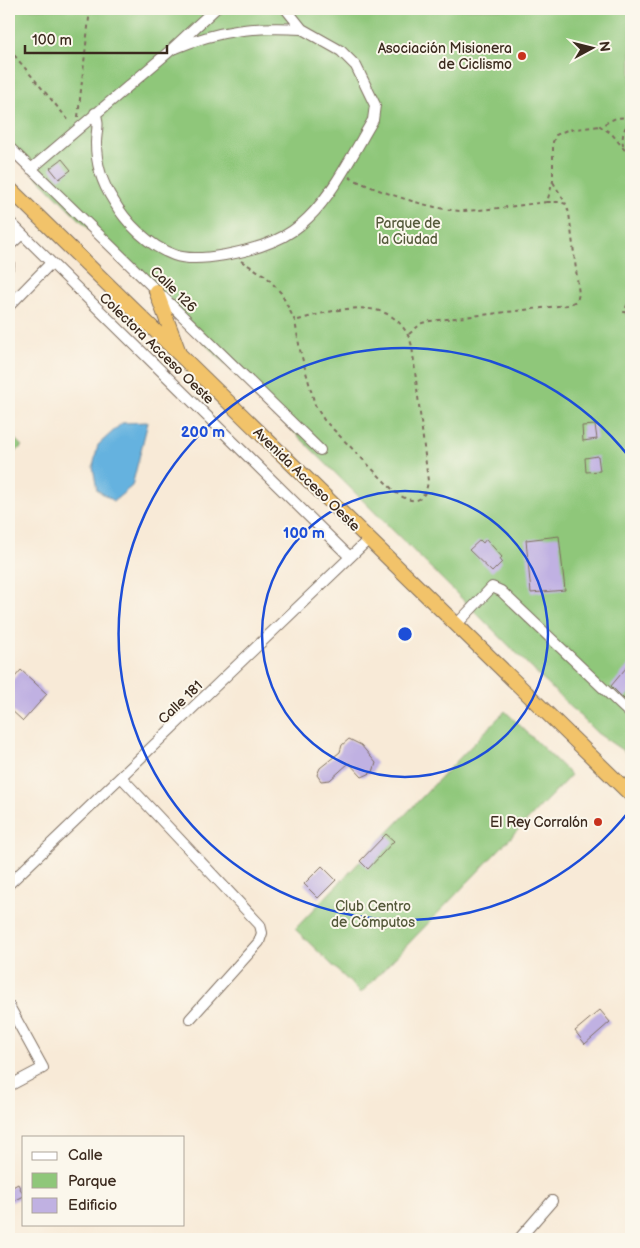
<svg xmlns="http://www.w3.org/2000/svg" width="640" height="1248" viewBox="0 0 640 1248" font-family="'Balsamiq Sans',sans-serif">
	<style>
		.green { fill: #8fc77a; stroke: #65784c }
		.water { fill: #65b2df; stroke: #506e7e }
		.building { fill: #c0b1e2 }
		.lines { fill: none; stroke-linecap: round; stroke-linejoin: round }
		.minor-casing { stroke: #7d6d5f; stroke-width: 12 }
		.highway-casing { stroke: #7d6d5f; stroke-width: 16 }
		.path { stroke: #7d6d5f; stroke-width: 2; stroke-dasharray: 4 4; stroke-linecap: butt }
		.minor { stroke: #fff; stroke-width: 10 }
		.highway { stroke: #f2c36a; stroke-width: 14 }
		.ring { fill: none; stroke: #1d4ed8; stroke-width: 2.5 }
		.poi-dot { fill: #c8321e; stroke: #fbf7ec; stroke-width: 2 }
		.labels { text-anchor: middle; stroke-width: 4; stroke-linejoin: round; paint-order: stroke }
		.poi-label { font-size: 14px; fill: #3b2a1e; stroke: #fbf7ec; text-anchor: end }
		.park-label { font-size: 14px; fill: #54593a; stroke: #fbf7ec }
		.street-label { font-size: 14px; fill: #3b2a1e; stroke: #fbf7ec }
		.centre { fill: #1d4ed8; stroke: #fbf7ec; stroke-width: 2.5 }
		.ring-label { font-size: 15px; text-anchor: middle; font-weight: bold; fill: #1d4ed8; stroke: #fbf7ec; stroke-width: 4; stroke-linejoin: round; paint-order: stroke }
	</style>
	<rect width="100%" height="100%" fill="#fbf7ec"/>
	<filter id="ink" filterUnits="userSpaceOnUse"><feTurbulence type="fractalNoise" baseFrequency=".02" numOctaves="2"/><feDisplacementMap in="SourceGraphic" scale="10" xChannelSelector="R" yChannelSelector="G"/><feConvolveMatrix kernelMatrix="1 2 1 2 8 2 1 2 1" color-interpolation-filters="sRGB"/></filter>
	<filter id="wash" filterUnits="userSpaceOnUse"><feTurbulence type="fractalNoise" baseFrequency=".0096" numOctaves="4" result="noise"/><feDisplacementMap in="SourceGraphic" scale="20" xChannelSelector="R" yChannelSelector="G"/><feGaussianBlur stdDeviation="1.12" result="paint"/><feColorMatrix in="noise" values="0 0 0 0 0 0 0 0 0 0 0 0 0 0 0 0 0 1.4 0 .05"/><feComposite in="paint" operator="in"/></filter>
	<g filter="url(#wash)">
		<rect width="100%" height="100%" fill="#f8ead7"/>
		<path class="green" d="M 9,9 L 631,9 L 631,756 L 597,733 L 9,149 Z
			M 9,433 L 22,446 L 9,459 Z
			M 505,711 L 571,775 L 361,993 L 295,929 Z"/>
		<path class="water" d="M 148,422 L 132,486 L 114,501 L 97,490 L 93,467 L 98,445 L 122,423 Z"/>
		<g id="blocks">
			<path class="building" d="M 62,159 L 71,170 L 59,179 L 50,168 Z
				M 595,425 L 597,439 L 583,441 L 582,426 Z
				M 598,456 L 600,471 L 586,472 L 585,458 Z
				M 559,536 L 565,590 L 531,593 L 526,540 Z
				M 486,539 L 502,557 L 500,559 L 502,562 L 492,572 L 469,550 L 480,540 L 483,543 Z
				M 631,662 L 631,691 L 624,699 L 611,686 Z
				M 21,670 L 47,694 L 23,721 L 9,708 L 9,684 Z
				M 349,739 L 361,745 L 376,763 L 373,772 L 362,777 L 349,763 L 330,780 L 321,781 L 317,775 L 320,768 L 340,752 L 342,745 Z
				M 386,834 L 394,841 L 368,869 L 360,861 Z
				M 322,866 L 336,880 L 318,898 L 304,884 Z
				M 600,1010 L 610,1022 L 585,1044 L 575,1031 Z
				M 18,1184 L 24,1196 L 12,1202 L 9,1198 L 9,1189 Z"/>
		</g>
	</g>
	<g filter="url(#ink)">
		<use href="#blocks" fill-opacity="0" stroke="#7d6d5f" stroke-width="1"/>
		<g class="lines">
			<defs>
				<path id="minor" d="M 176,48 C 219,30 256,26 302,29
					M 95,113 C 100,124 96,132 96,143 C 96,163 102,183 113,200 C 126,223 149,246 174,255 C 198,264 251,251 274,241 C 286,236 299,227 308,218 C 333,194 355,150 373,120 L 375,105 L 356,66 L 341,51 L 302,29 L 286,9
					M 9,147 L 320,450
					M 31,169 L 171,50 L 215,9
					M 9,221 L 350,557
					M 9,246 L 22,234
					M 9,257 L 9,266
					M 9,306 L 51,263
					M 457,624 L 492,587 L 501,591 L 624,708 L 631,714
					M 121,777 L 260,925 L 262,933 L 259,942 L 190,1019
					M 9,884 L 369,539
					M 9,1006 L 43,1068 L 9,1086
					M 519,1239 L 552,1201"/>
				<path id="highway" d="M 9,188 L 631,795
					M 156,291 L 178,350"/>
			</defs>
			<use href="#minor" class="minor-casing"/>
			<use href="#highway" class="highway-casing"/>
			<path class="path" d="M 9,49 L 70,122
				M 78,117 L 90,9
				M 631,117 L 616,118 L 600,126 L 612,134 L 628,154 L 631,155
				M 623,146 C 622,135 623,129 631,121
				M 349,177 C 373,190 436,211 463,211 C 490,210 519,205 547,202 L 553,181 L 553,142 L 556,135 L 567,130 L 600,126
				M 553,182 L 566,204
				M 241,261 L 266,276 L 281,293 L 295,321 L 300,350 L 315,405 L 324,420 L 395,492 C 411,504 425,505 428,481 L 412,346 C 396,291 335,309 295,321
				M 631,297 L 624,312 L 631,313
				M 409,334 L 422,323 L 430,321 L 567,305 L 577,301 L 579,294 L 569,213 L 566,204 L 560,202 L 547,202"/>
			<use href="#minor" class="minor"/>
			<use href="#highway" class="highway"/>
		</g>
	</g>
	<g class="ring">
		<circle cx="405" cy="634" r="143"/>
		<path d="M630 810A286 286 0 1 1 630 458"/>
	</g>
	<g class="poi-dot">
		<circle cx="522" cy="56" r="5"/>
		<circle cx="598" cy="822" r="5"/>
	</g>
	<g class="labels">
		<g class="poi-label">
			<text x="512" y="53">Asociación Misionera<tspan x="512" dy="16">de Ciclismo</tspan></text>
			<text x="588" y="827">El Rey Corralón</text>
		</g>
		<g class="park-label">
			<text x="408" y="228">Parque de<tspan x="408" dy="16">la Ciudad</tspan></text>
			<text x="373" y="911">Club Centro<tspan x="373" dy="16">de Cómputos</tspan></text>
		</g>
		<g class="street-label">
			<text transform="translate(174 289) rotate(44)" y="5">Calle 126</text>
			<text transform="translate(157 348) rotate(44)" y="5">Colectora Acceso Oeste</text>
			<text transform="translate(307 479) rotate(44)" y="5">Avenida Acceso Oeste</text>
			<text transform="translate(180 702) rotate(-44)" y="5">Calle 181</text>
		</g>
	</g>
	<circle cx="405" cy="634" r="8" class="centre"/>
	<g class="ring-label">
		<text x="203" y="437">200 m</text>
		<text x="304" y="538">100 m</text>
	</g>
	<rect width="640" height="1248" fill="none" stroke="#fbf7ec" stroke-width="30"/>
	<rect x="22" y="1136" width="162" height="90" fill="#fbf7ec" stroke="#aea59a"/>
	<rect x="32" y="1152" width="25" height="8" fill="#ffffff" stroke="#aea59a"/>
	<text x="68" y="1160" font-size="15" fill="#3b2a1e">Calle</text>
	<rect x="32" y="1173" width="25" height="15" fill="#8fc77a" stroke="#aea59a"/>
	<text x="68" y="1186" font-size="15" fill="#3b2a1e">Parque</text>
	<rect x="32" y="1198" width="25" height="15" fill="#c0b1e2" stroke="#aea59a"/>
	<text x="68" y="1210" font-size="15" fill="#3b2a1e">Edificio</text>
	<g transform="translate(592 48) rotate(83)" stroke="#fbf7ec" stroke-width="4" paint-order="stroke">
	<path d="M0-4L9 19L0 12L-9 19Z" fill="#3b2a1e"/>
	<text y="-8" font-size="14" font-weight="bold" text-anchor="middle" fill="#3b2a1e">N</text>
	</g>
	<path d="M25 45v8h142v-8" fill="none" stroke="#3b2a1e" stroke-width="2.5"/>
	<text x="32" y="45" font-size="15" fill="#3b2a1e" stroke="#fbf7ec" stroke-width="4" paint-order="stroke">100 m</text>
</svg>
